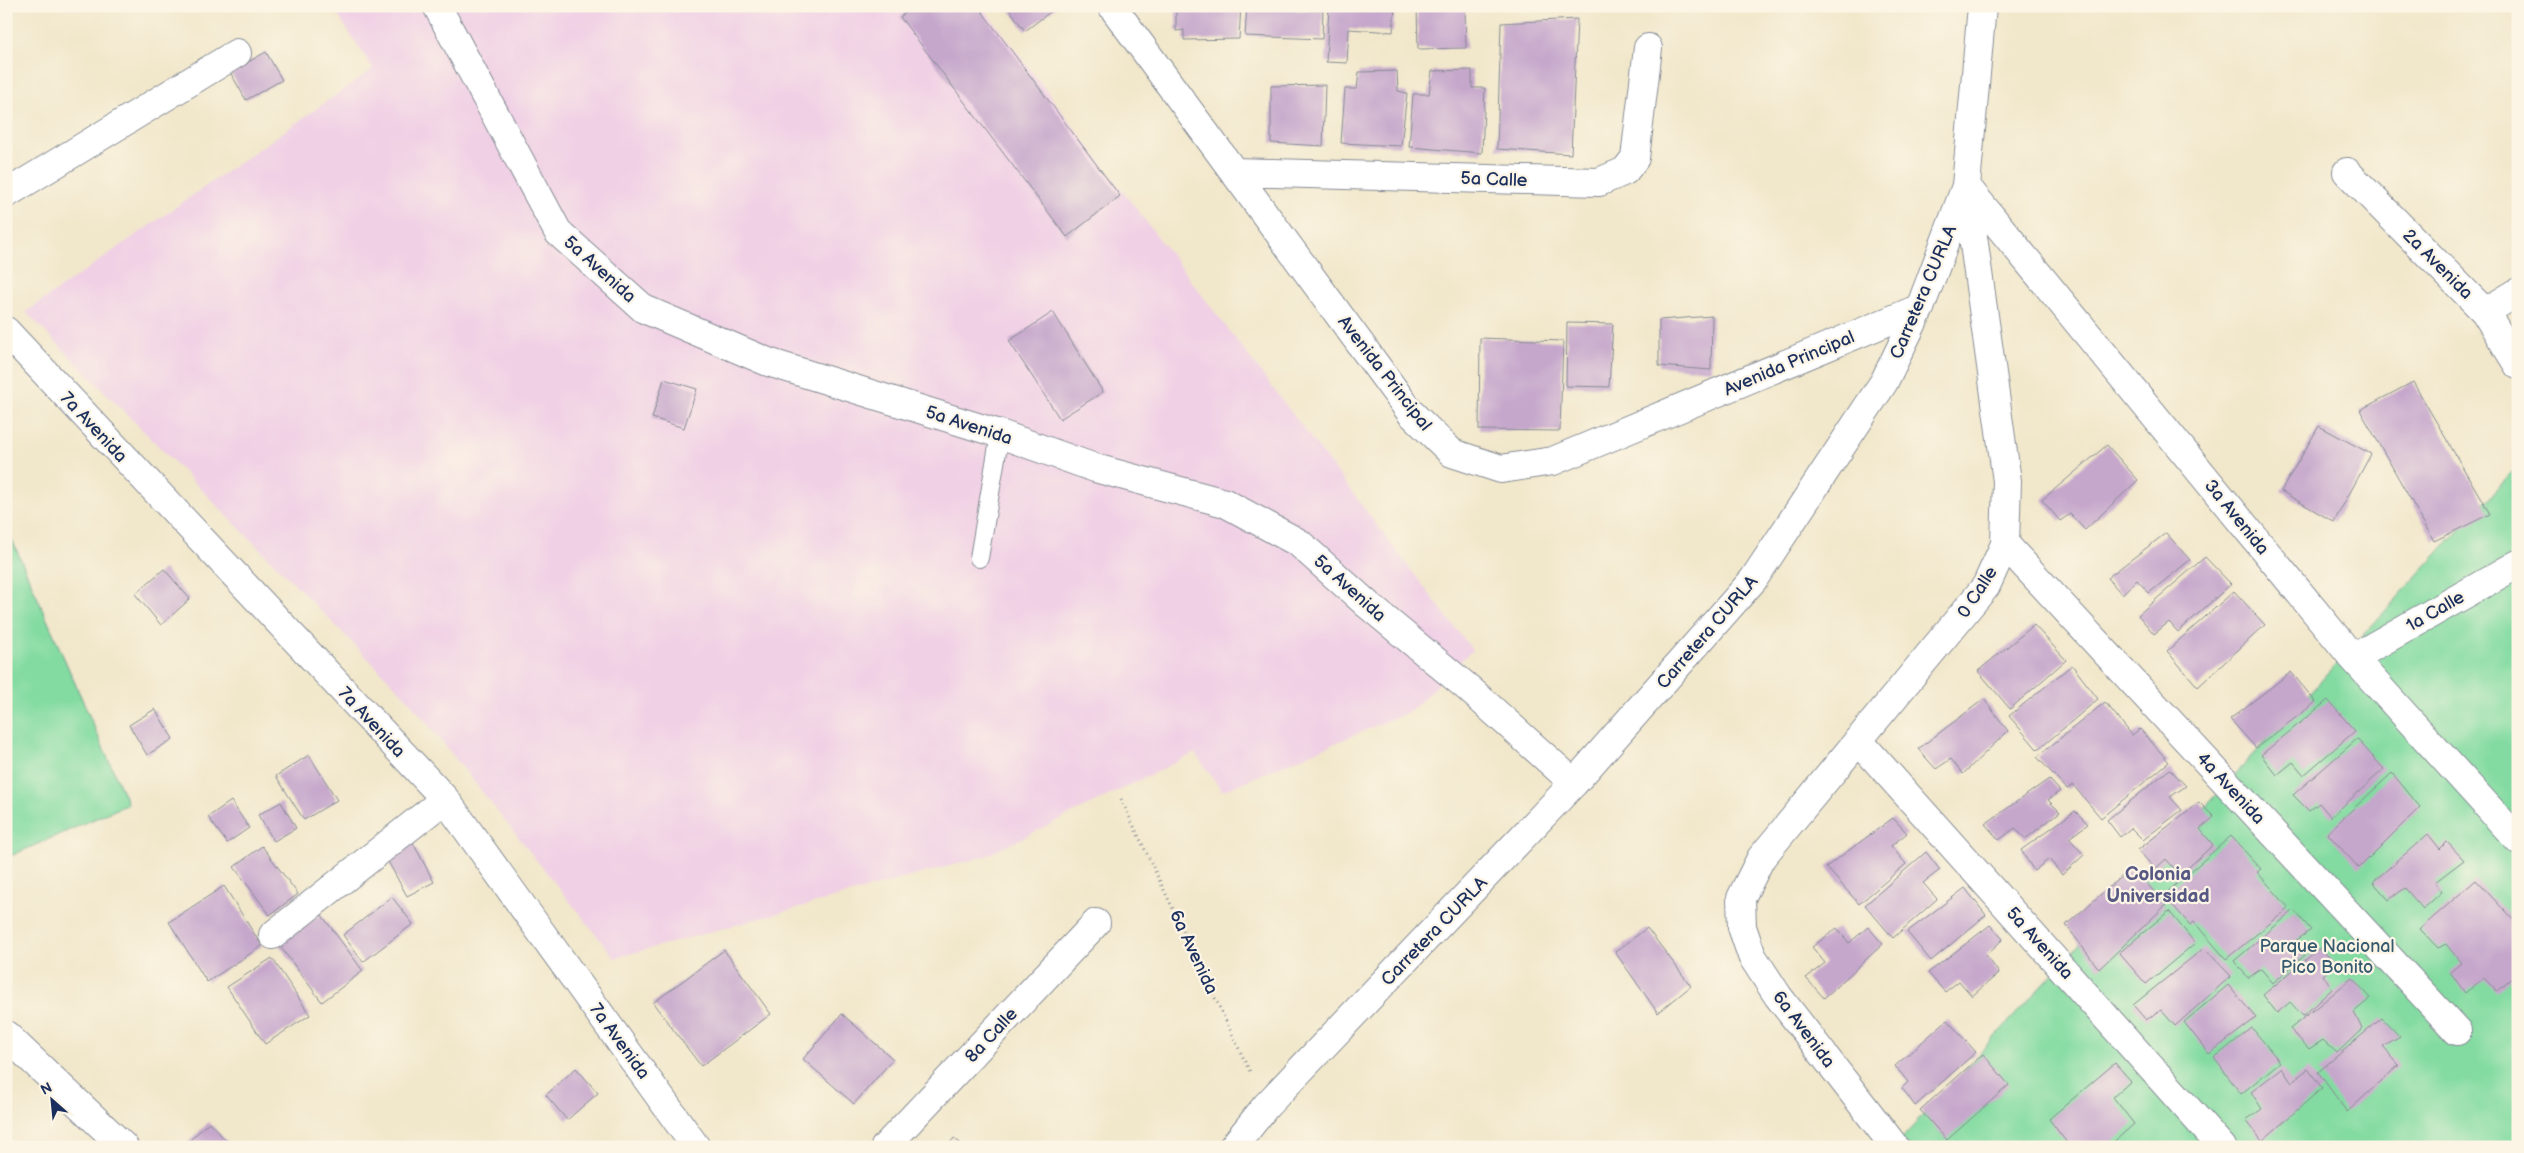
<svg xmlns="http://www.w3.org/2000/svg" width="2524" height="1153" viewBox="0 0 2524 1153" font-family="'Balsamiq Sans',sans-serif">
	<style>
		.built { fill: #f0d0e5 }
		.green { fill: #83dba1; stroke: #4f8580 }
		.building { fill: #c6a7cc }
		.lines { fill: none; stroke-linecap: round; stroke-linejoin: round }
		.lane-casing { stroke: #868b94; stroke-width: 20 }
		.street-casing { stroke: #868b94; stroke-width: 30 }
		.secondary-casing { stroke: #868b94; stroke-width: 30 }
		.path { stroke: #868b94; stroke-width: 3; stroke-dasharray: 1 4; stroke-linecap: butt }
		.lane { stroke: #fff; stroke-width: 18 }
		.street { stroke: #fff; stroke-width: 28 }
		.secondary { stroke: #fff; stroke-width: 28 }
		.labels { text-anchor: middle; stroke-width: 4.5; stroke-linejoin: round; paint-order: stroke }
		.street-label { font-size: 18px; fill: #1b2f5e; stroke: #fcf5e5 }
		.park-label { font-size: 18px; fill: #355a6f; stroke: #fcf5e5 }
		.neighbourhood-label { font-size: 19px; font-weight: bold; fill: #575984; stroke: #fcf5e5 }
	</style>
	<rect width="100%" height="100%" fill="#fcf5e5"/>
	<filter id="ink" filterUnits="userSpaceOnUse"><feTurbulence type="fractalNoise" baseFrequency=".02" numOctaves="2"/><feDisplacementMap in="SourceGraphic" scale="10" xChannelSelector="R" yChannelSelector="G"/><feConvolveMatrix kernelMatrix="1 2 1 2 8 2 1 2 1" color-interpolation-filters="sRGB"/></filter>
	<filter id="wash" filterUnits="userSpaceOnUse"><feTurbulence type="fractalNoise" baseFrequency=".0096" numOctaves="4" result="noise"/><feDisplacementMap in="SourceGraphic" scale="20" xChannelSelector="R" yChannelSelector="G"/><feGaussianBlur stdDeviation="1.12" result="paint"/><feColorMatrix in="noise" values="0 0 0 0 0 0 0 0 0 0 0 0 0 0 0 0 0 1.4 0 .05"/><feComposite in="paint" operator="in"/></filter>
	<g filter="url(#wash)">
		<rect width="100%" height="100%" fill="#f1e7cb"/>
		<path class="built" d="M 332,6 L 982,6 L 1472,650 L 1411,711 L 1222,791 L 1195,753 L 986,856 L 615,958 L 406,697 L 26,312 L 373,69 Z"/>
		<path class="green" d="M 2518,466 L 2518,1147 L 1894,1147 Z
			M 6,526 L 128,804 L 6,858 Z"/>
		<g id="blocks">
			<path class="building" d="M 914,6 L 978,6 L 1120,196 L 1067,237 L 900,17 Z
				M 1007,6 L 1058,6 L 1025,31 Z
				M 1176,6 L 1241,6 L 1239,39 L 1184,40 L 1184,30 L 1176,31 Z
				M 1247,6 L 1294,6 L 1294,10 L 1323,10 L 1322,39 L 1245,36 Z
				M 1329,6 L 1395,6 L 1393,32 L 1349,29 L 1347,63 L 1326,62 Z
				M 1417,6 L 1465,6 L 1466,48 L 1418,49 Z
				M 1577,19 L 1571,154 L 1497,149 L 1501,23 Z
				M 266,52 L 282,80 L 246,100 L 230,72 Z
				M 1472,70 L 1472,88 L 1485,88 L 1482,153 L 1409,147 L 1413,94 L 1429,94 L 1432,71 Z
				M 1397,71 L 1398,91 L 1407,93 L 1401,146 L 1341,143 L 1345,89 L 1357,89 L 1359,72 Z
				M 1325,85 L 1323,146 L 1271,143 L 1271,86 Z
				M 1053,312 L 1103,392 L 1060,419 L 1009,341 Z
				M 1712,316 L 1711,370 L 1659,366 L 1659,320 Z
				M 1567,323 L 1613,324 L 1609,387 L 1566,386 Z
				M 1480,338 L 1563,341 L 1560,431 L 1479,430 Z
				M 664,379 L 697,389 L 684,428 L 652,418 Z
				M 2413,382 L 2490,514 L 2434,541 L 2360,410 Z
				M 2319,426 L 2371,454 L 2334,522 L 2281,491 Z
				M 2107,445 L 2138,480 L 2085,530 L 2070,514 L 2060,521 L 2042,500 Z
				M 2166,533 L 2190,560 L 2149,593 L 2137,580 L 2122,594 L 2107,578 Z
				M 2205,557 L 2231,584 L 2178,632 L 2169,622 L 2154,634 L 2138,615 Z
				M 164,569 L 190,599 L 161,625 L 135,594 Z
				M 2234,591 L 2265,625 L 2198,687 L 2167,651 Z
				M 2034,625 L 2066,660 L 2010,709 L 1978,671 Z
				M 2072,665 L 2098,699 L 2038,750 L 2009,716 Z
				M 2291,672 L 2316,702 L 2256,748 L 2230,719 Z
				M 1984,699 L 2008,731 L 1963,774 L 1951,759 L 1936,769 L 1918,749 Z
				M 2328,700 L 2355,731 L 2304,775 L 2293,762 L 2277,775 L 2261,755 Z
				M 2105,702 L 2132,735 L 2140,729 L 2169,762 L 2101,818 L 2073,785 L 2067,789 L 2037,757 Z
				M 155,709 L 173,739 L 147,755 L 129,725 Z
				M 2357,739 L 2384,769 L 2331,817 L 2319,803 L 2309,811 L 2293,795 Z
				M 309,755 L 337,800 L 304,820 L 276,776 Z
				M 2170,769 L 2186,786 L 2170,797 L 2182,810 L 2143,840 L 2131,828 L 2120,837 L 2107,820 Z
				M 2392,773 L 2420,807 L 2359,868 L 2327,833 Z
				M 2049,779 L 2060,791 L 2048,800 L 2060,812 L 2025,839 L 2015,828 L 1999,840 L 1985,824 Z
				M 231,801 L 249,828 L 227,843 L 208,817 Z
				M 281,802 L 296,828 L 274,841 L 258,815 Z
				M 2199,802 L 2214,817 L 2200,829 L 2213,845 L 2180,875 L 2166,859 L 2155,869 L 2138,850 Z
				M 2075,811 L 2088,824 L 2069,838 L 2084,855 L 2062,875 L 2049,859 L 2034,871 L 2021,850 Z
				M 1893,818 L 1907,833 L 1891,846 L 1906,864 L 1859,904 L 1826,867 Z
				M 2428,834 L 2440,849 L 2447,842 L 2464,860 L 2435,882 L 2442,892 L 2423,909 L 2405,888 L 2389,900 L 2373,882 Z
				M 2231,836 L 2261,869 L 2257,872 L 2289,908 L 2226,959 L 2194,922 L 2190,925 L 2164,895 Z
				M 412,841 L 434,882 L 407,896 L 385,856 Z
				M 262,846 L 298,894 L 270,915 L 234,867 Z
				M 1926,852 L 1940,870 L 1923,883 L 1937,899 L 1893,938 L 1865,905 Z
				M 2132,867 L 2166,905 L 2099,969 L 2066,925 Z
				M 2476,880 L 2518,925 L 2518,973 L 2497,992 L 2484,978 L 2465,993 L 2450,972 L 2461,963 L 2446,944 L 2438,948 L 2420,929 Z
				M 224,886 L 262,946 L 207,982 L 169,922 Z
				M 1965,888 L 1986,915 L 1931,961 L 1907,932 Z
				M 392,897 L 413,924 L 363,962 L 343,935 Z
				M 2294,910 L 2311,930 L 2294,942 L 2305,955 L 2273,983 L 2261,969 L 2248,978 L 2234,961 Z
				M 2169,911 L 2195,943 L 2146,984 L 2119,953 Z
				M 321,914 L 363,971 L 322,1002 L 279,945 Z
				M 1990,925 L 2003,939 L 1986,955 L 1999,973 L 1972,996 L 1959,981 L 1945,992 L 1928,973 Z
				M 1868,927 L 1883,944 L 1824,998 L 1806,978 L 1825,963 L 1812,947 L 1837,928 L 1849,943 Z
				M 1647,928 L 1691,986 L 1658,1013 L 1615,952 Z
				M 2204,948 L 2231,976 L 2175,1026 L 2161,1010 L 2146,1020 L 2133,1005 Z
				M 2320,948 L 2336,964 L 2323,975 L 2332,989 L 2303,1016 L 2290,1002 L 2277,1013 L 2263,995 Z
				M 724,950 L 771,1014 L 701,1066 L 653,1003 Z
				M 272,958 L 310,1015 L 265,1044 L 227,987 Z
				M 2352,978 L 2371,998 L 2354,1012 L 2362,1029 L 2337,1053 L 2323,1040 L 2309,1049 L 2290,1029 Z
				M 2228,985 L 2256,1018 L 2209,1054 L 2184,1022 Z
				M 842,1014 L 893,1059 L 854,1104 L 803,1059 Z
				M 2382,1018 L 2400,1037 L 2383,1047 L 2399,1065 L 2347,1112 L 2318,1072 Z
				M 1947,1020 L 1976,1052 L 1915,1106 L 1902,1088 L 1908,1082 L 1895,1066 Z
				M 2252,1028 L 2280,1062 L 2241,1094 L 2214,1058 Z
				M 1983,1054 L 2009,1085 L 1947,1140 L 1920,1110 Z
				M 2115,1063 L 2131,1081 L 2113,1097 L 2134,1124 L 2108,1147 L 2070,1147 L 2049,1119 Z
				M 576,1068 L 598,1093 L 567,1120 L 546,1095 Z
				M 2282,1068 L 2291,1082 L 2308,1069 L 2322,1088 L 2262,1141 L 2246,1120 L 2262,1109 L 2251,1092 Z
				M 209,1122 L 230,1145 L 228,1147 L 189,1147 L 186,1144 Z
				M 954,1138 L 965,1147 L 947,1147 Z"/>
		</g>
	</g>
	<g filter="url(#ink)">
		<use href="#blocks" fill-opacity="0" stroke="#868b94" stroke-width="1"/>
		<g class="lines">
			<defs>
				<path id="lane" d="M 979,558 L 1000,434"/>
				<path id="street" d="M 437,6 L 558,232 L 644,309 L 768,362 L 1000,434 L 1095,468 L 1225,503 L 1299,543 L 1368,605 L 1468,688 L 1574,783
					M 1112,6 L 1411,413 L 1452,453 L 1501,469 L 1553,461 L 1920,308
					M 1234,172 L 1599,182 L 1625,171 L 1635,158 L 1648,48
					M 2347,172 L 2485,312 L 2518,365
					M 1966,186 L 2353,658 L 2518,840
					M 6,194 L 237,53
					M 2485,312 L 2518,292
					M 6,331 L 445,799 L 696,1147
					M 2005,544 L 2457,1031
					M 2353,658 L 2518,564
					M 1858,740 L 2222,1147
					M 273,935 L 445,799
					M 6,1035 L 124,1147
					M 885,1147 L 1096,923
					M 1895,1147 L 1778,996 L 1752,956 L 1742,927 L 1741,898 L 1761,858 L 1986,586 L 2005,544 L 2007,481 L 1966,186"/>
				<path id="secondary" d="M 1233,1147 L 1266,1106 L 1574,783 L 1753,580 L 1884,382 L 1920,308 L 1966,186 L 1982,6"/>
			</defs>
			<use href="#lane" class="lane-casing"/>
			<use href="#street" class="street-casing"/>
			<use href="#secondary" class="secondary-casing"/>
			<path class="path" d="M 1121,799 L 1250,1072"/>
			<use href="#lane" class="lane"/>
			<use href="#street" class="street"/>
			<use href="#secondary" class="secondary"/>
		</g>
	</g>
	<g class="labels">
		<g class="street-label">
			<text transform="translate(1494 179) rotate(2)" y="6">5a Calle</text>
			<text transform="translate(2438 264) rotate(45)" y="6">2a Avenida</text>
			<text transform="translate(600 269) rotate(42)" y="6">5a Avenida</text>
			<text transform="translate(1923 292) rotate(-67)" y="6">Carretera CURLA</text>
			<text transform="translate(1789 363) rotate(-23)" y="6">Avenida Principal</text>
			<text transform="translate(1385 373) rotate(52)" y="6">Avenida Principal</text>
			<text transform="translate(969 425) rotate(18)" y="6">5a Avenida</text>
			<text transform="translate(94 427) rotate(47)" y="6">7a Avenida</text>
			<text transform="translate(2237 517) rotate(51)" y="6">3a Avenida</text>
			<text transform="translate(1350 588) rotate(42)" y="6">5a Avenida</text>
			<text transform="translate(1977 592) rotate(-57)" y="6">0 Calle</text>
			<text transform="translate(2435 611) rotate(-30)" y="6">1a Calle</text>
			<text transform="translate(1707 632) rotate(-49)" y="6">Carretera CURLA</text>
			<text transform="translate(372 722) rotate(47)" y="6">7a Avenida</text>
			<text transform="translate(2231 788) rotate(47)" y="6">4a Avenida</text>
			<text transform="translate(1434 931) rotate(-46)" y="6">Carretera CURLA</text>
			<text transform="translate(2040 943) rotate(48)" y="6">5a Avenida</text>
			<text transform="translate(1194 952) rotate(65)" y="6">6a Avenida</text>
			<text transform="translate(1804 1029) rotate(53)" y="6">6a Avenida</text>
			<text transform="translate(991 1035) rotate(-47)" y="6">8a Calle</text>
			<text transform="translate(620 1041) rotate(54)" y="6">7a Avenida</text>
		</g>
		<g class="park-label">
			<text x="2327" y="952">Parque Nacional<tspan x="2327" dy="21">Pico Bonito</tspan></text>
		</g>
		<g class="neighbourhood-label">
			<text x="2158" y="880">Colonia<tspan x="2158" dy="22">Universidad</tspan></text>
		</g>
	</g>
	<rect width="2524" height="1153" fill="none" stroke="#fcf5e5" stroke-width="25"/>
	<g transform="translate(52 1100) rotate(333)" stroke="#fcf5e5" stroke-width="4" paint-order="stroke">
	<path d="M0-4L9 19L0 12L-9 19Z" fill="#1b2f5e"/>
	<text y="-8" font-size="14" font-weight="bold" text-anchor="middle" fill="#1b2f5e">N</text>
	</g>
</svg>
